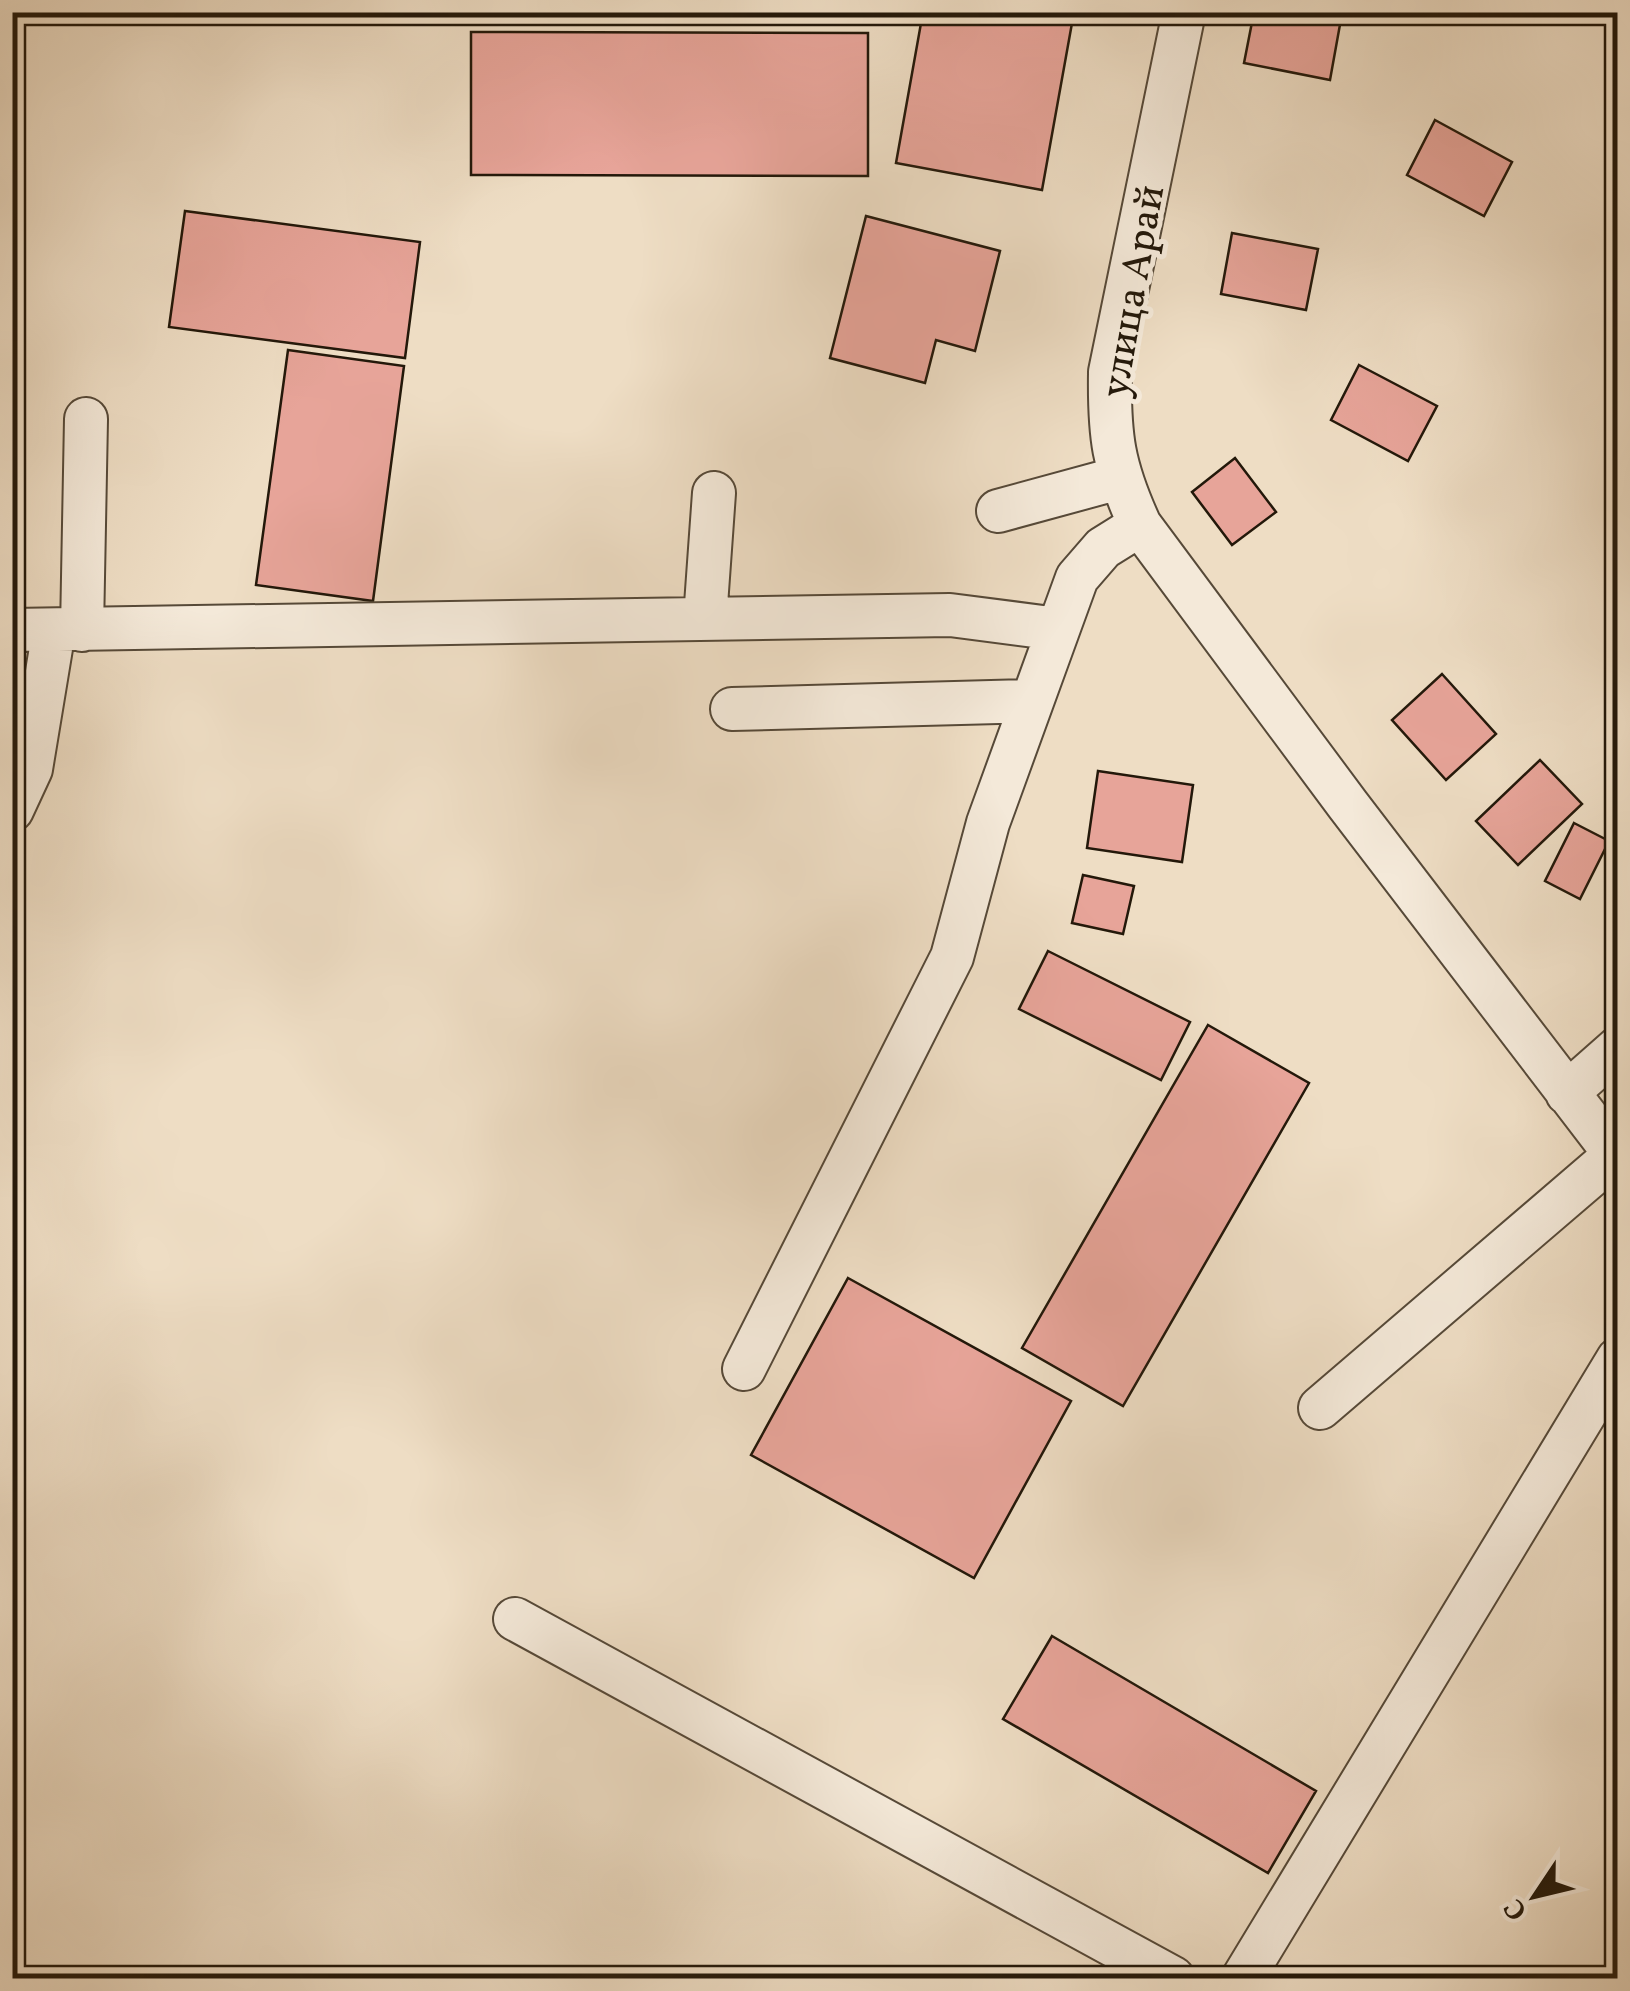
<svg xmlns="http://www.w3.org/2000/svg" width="1630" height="1991" viewBox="0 0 1630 1991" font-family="Vollkorn,serif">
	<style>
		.building { fill: #e7a499; stroke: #23180a; stroke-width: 2.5 }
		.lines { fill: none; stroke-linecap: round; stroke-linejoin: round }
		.minor-casing { stroke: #564938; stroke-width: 46 }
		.minor { stroke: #f4e9d9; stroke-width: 42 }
		.labels { text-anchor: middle; stroke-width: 10; stroke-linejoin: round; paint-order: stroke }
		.street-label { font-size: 40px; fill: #23180a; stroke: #f4e9d9 }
	</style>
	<rect width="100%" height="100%" fill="#eeddc4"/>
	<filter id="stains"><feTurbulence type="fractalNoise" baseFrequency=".002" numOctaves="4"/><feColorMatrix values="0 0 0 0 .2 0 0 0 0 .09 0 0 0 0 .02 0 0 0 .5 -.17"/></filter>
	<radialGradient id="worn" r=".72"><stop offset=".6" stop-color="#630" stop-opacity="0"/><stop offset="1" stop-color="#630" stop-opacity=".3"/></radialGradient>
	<path class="building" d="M 923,12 L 1074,12 L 1042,190 L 896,163 Z
		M 1254,12 L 1308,12 L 1341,19 L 1330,80 L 1244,63 Z
		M 471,32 L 868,33 L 868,176 L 471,175 Z
		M 1435,120 L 1512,162 L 1484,216 L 1407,175 Z
		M 185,211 L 420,242 L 405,358 L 169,327 Z
		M 866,216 L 1000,251 L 975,351 L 936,340 L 925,383 L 830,358 Z
		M 1232,233 L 1318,249 L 1306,310 L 1221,294 Z
		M 288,350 L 404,366 L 373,601 L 256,585 Z
		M 1359,365 L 1437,406 L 1408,461 L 1331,420 Z
		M 1235,458 L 1276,512 L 1232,545 L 1192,492 Z
		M 1442,674 L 1496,734 L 1446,780 L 1392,720 Z
		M 1540,760 L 1582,804 L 1518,865 L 1476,821 Z
		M 1098,771 L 1193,785 L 1182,862 L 1087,848 Z
		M 1574,823 L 1609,841 L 1580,899 L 1545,881 Z
		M 1083,875 L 1134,886 L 1123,934 L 1072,923 Z
		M 1048,951 L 1190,1022 L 1161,1080 L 1019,1009 Z
		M 1208,1025 L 1309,1083 L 1123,1406 L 1022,1348 Z
		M 848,1278 L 1071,1401 L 974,1578 L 751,1455 Z
		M 1052,1636 L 1316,1791 L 1268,1873 L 1003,1719 Z"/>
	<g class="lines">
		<defs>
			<path id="minor" d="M 1184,12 L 1110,372 C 1109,436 1113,466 1140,525 L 1348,805 L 1618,1158
				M 998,511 L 1119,478
				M 705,619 L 714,493
				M 12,630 L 950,615 L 1058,629
				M 82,630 L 86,419
				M 732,709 L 1032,701
				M 12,810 L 31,769 L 54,630
				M 1567,1093 L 1618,1048
				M 744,1369 L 952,957 L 988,823 L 1077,578 L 1103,548 L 1140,525
				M 1320,1408 L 1615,1155
				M 515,1619 L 1173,1978
				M 1243,1978 L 1618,1359"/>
		</defs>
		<use href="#minor" class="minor-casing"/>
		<use href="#minor" class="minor"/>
	</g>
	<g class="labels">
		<g class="street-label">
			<text transform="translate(1131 291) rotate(-80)" y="14">улица Арай</text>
		</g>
	</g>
	<rect width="1630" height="1991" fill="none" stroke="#eeddc4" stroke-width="50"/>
	<rect x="15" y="15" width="1600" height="1961" fill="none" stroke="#23180a" stroke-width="5"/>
	<rect x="25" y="25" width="1580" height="1941" fill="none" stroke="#23180a" stroke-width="2.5"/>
	<g transform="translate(1535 1896) rotate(235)" stroke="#f4e9d9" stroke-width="8" paint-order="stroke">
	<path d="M0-8L18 38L0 25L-18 38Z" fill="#23180a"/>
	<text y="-15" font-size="28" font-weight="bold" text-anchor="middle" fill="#23180a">С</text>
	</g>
	<rect width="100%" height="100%" filter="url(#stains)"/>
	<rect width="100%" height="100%" fill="url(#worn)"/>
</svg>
